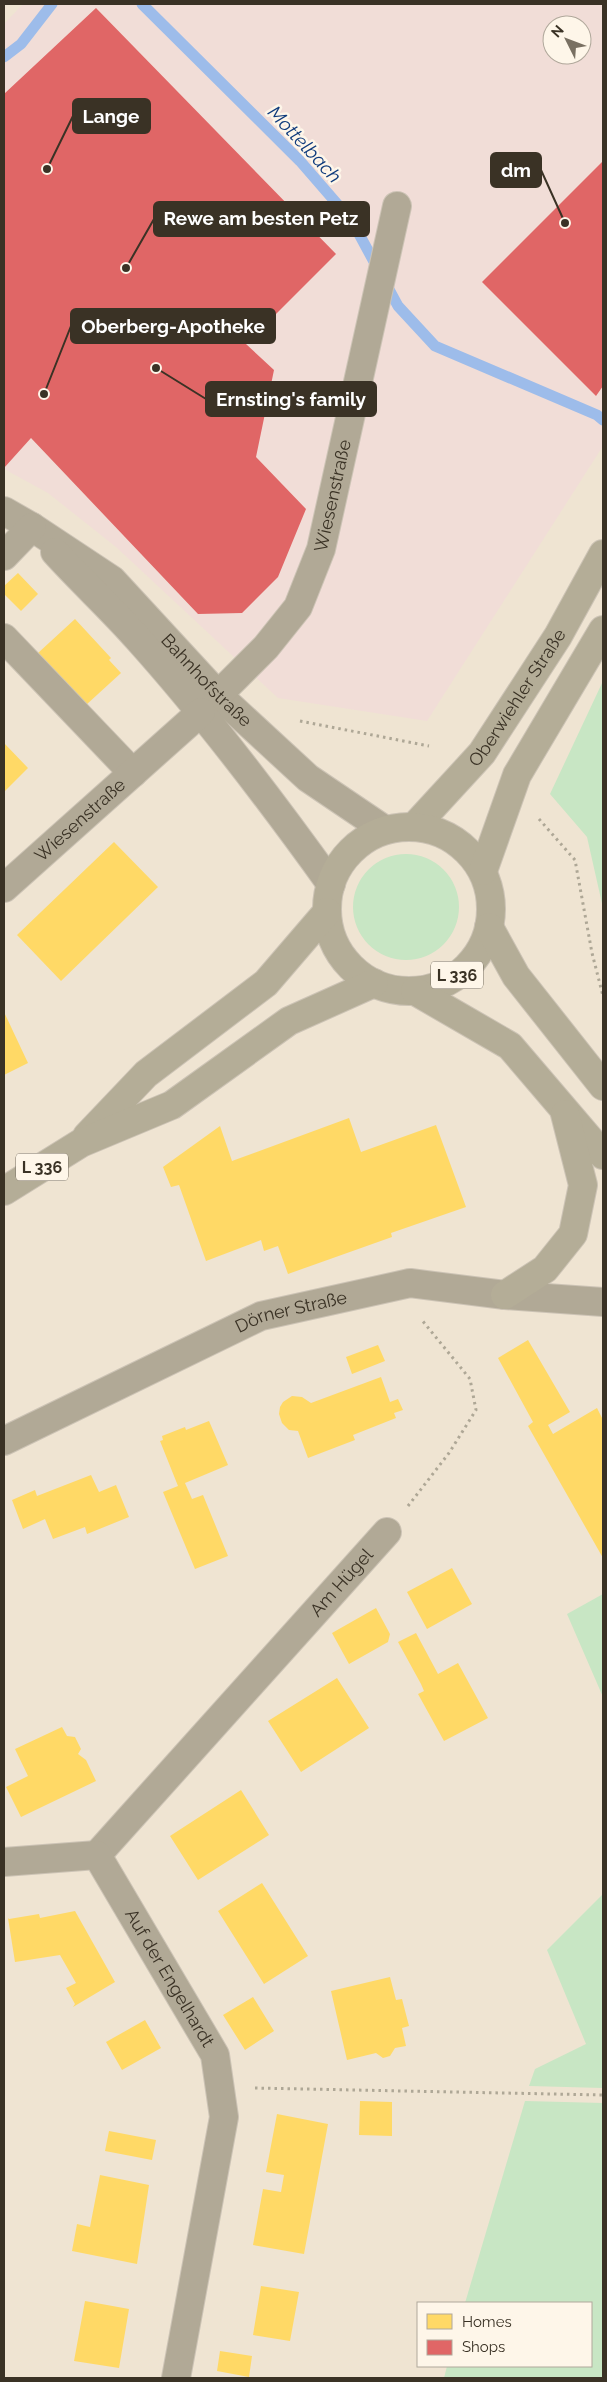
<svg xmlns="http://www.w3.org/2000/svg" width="607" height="2382" viewBox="0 0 607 2382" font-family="Raleway,sans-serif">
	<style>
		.commercial { fill: #f1ddd7; fill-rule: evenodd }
		.green { fill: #c8e6c4 }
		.homes { fill: #ffd966 }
		.shops { fill: #e06666 }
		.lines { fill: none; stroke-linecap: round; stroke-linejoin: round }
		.stream { stroke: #9dbcea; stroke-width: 11 }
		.minor-casing { stroke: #ccc3b5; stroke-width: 30 }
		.major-casing { stroke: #ccc3b5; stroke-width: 30 }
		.path { stroke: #aea796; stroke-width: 3; stroke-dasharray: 2.5 4; stroke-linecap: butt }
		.minor { stroke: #b1a996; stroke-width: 28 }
		.major { stroke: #b4ad97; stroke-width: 28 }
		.labels { text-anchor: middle; stroke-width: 5; stroke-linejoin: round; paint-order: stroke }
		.shield { fill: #fef6e9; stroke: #756d60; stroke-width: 1 }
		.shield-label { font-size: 16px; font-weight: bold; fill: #3a3225 }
		.street-label { font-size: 18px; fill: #3a3225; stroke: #fef6e9 }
		.water-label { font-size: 19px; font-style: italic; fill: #0f3b7c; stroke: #fef6e9 }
		.leader { fill: none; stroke: #3a3225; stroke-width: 2 }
		.callout-dot { fill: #3a3225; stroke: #fef6e9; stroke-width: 2 }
		.callout { fill: #3a3225; stroke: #3a3225; stroke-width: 2 }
		.callout-label { font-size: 19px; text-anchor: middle; font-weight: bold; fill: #fff }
	</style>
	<rect width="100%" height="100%" fill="#efe4d2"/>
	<path class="commercial" d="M 23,4 L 603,4 L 603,446 L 427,721 L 278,698 L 116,547 L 48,493 L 4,469 L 4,24 ZM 552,25 L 582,25 L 582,55 L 552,55 Z"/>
	<path class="green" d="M 603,681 L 603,908 L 587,837 L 550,794 Z
		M353 907a53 53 0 1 1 106 0a53 53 0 1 1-106 0Z
		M 603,1594 L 603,1697 L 567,1614 Z
		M 603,1894 L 603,2088 L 529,2086 L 535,2069 L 586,2044 L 547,1950 Z
		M 525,2101 L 603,2103 L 603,2378 L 444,2378 L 447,2366 L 591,2366 L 591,2303 L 465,2303 Z"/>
	<path class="homes" d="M 18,573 L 38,594 L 21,611 L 4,594 L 4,586 Z
		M 75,619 L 111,658 L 109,660 L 121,673 L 86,705 L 38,653 Z
		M 4,743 L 28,768 L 4,792 Z
		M 114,842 L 158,887 L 61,981 L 17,935 Z
		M 4,1012 L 28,1063 L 4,1075 Z
		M 349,1118 L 361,1152 L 436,1125 L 466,1207 L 391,1233 L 392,1237 L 288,1274 L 278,1246 L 264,1251 L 261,1240 L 206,1261 L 179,1185 L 171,1187 L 163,1167 L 220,1126 L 232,1161 Z
		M 528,1340 L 570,1412 L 548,1425 L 553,1434 L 597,1408 L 603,1420 L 603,1558 L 528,1426 L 533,1422 L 498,1358 Z
		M 378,1345 L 385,1361 L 352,1374 L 346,1357 Z
		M 381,1377 L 390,1402 L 398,1399 L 403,1410 L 394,1413 L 396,1418 L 353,1435 L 355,1440 L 308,1458 L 298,1431 L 289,1430 L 282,1423 L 279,1414 L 280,1407 L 283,1402 L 292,1396 L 302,1397 L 311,1403 Z
		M 209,1421 L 228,1465 L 185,1483 L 192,1499 L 203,1495 L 228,1556 L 195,1569 L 163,1492 L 178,1486 L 160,1441 L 163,1440 L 162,1436 L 185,1427 L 186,1430 Z
		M 91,1475 L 99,1492 L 116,1485 L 129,1517 L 87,1534 L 85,1527 L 53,1539 L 45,1519 L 23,1529 L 12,1500 L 35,1490 L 37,1496 Z
		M 452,1568 L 472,1604 L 427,1629 L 407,1592 Z
		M 376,1608 L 390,1634 L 388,1642 L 349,1664 L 332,1633 Z
		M 416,1633 L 438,1674 L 458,1663 L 488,1718 L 444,1741 L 418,1694 L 424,1691 L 421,1684 L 398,1642 Z
		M 337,1678 L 369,1728 L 301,1772 L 268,1721 Z
		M 62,1727 L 67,1736 L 75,1737 L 81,1749 L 78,1754 L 86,1760 L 96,1781 L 21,1817 L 6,1787 L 28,1776 L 15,1749 Z
		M 241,1790 L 269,1835 L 198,1880 L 170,1836 Z
		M 262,1883 L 308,1956 L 264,1984 L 218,1911 Z
		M 75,1911 L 115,1982 L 73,2007 L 75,2004 L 66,1988 L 76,1983 L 60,1955 L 15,1962 L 8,1918 L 9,1919 L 39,1914 L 40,1918 Z
		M 390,1977 L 396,2000 L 402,1999 L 409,2026 L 402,2028 L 406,2046 L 395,2048 L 390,2056 L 383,2058 L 376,2053 L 347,2060 L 331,1991 Z
		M 253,1997 L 274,2031 L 245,2050 L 223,2015 Z
		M 145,2020 L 161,2048 L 122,2070 L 106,2042 Z
		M 360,2101 L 392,2102 L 392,2136 L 359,2135 Z
		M 277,2114 L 328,2124 L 304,2254 L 253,2245 L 263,2189 L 281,2192 L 284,2175 L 266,2172 Z
		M 109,2131 L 156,2140 L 152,2160 L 105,2151 Z
		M 100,2175 L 149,2185 L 137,2264 L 72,2251 L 77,2224 L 90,2227 Z
		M 261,2286 L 299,2292 L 290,2341 L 253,2335 Z
		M 85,2301 L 129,2309 L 119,2368 L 74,2361 Z
		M 220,2351 L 252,2356 L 249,2377 L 217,2371 Z"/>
	<path class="shops" d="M 96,8 L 336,254 L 246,344 L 274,370 L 256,457 L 306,509 L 278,577 L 242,613 L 198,614 L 31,438 L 4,468 L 4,94 Z
		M 603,161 L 603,386 L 596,396 L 482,282 Z"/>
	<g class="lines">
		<path class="stream" d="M 142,4 L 300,161 L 352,221 L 398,306 L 435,346 L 597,415 L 603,420
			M 4,57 L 21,44 L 52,4"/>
		<defs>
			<g id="minor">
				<path id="s1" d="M 4,511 L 32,527 L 112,580 L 218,695 L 308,778 L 385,830"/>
				<path d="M 55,552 C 82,582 112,609 139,640 C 208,717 270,799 331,884"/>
				<path d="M 4,556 L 32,527"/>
				<path d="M 4,638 L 133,773"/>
				<path id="s2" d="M 218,695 L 266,647 L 298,607 L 321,549 L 397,206"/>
				<path id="s3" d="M 4,888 L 201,712"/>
				<path id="s4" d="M 4,1441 L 261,1316 L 410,1283 L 505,1295 L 603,1302"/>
				<path id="s5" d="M 97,1855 L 387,1532"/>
				<path id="s6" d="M 4,1862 L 97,1855 L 215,2055 L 224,2117 L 176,2378"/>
			</g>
			<g id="major">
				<path id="s7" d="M 414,827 L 482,753 L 558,636 L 603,554"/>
				<circle cx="409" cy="909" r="82"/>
				<path d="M 483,871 L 517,775 L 603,630"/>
				<path d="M 489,927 L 516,976 L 603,1086"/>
				<path d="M 415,991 L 510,1046 L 603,1155"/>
				<path d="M 87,1136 L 146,1074 L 266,983 L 327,912"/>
				<path d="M 4,1191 L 81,1143 L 172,1105 L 289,1021 L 374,983"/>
				<path d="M 505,1295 L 545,1269 L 573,1234 L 583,1185 L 565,1114"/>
			</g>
		</defs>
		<use href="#minor" class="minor-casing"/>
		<use href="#major" class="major-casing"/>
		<path class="path" d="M 300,721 L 429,746
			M 539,819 L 575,860 L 592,953 L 603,996
			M 408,1506 L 449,1453 L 476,1410 L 470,1379 L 421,1319
			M 255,2088 L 603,2095"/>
		<use href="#minor" class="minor"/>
		<use href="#major" class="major"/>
	</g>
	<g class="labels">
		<g class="shield">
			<rect x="431" y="961.5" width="52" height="27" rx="4"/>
			<rect x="16" y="1153.5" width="52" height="27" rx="4"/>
		</g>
		<g class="shield-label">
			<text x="457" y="981">L 336</text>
			<text x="42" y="1173">L 336</text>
		</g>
		<g class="street-label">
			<text dy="6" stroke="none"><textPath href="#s2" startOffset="236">Wiesenstraße</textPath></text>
			<text dy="6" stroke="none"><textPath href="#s1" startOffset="266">Bahnhofstraße</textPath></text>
			<text dy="6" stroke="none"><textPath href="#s7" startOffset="166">Oberwiehler Straße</textPath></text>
			<text dy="6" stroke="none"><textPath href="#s3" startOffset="102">Wiesenstraße</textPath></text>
			<text dy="6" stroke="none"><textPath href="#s4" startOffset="316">Dörner Straße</textPath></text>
			<text dy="6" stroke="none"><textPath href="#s5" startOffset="366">Am Hügel</textPath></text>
			<text dy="6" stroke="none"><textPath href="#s6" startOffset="236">Auf der Engelhardt</textPath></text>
		</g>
		<g class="water-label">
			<text transform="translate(305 144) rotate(47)" y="7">Mottelbach</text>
		</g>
	</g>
	<path class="leader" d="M47 169L73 116M565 223L541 170M126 268L154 219M44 394L71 326M156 368L206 399"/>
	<g class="callout-dot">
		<circle cx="47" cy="169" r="5"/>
		<circle cx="565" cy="223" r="5"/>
		<circle cx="126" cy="268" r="5"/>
		<circle cx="44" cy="394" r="5"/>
		<circle cx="156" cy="368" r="5"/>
	</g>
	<g class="callout">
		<rect x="73" y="99" width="77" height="34" rx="5"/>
		<rect x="491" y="153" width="50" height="34" rx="5"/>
		<rect x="154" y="202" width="215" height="34" rx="5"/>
		<rect x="71" y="309" width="204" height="34" rx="5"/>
		<rect x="206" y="382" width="170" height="34" rx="5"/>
	</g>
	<g class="callout-label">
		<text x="111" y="123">Lange</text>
		<text x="516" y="177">dm</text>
		<text x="261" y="225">Rewe am besten Petz</text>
		<text x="173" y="333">Oberberg-Apotheke</text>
		<text x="291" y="406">Ernsting's family</text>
	</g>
	<rect width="607" height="2382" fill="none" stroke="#3a3225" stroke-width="10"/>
	<rect x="417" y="2302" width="175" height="65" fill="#fef6e9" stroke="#b0a89b"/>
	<rect x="427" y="2314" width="25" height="15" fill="#ffd966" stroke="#b0a89b"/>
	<text x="462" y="2327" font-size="15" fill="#3a3225">Homes</text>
	<rect x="427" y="2340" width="25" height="15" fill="#e06666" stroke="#b0a89b"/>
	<text x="462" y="2352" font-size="15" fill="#3a3225">Shops</text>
	<g transform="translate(567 40) rotate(312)"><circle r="24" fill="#fef6e9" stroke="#b0a89b"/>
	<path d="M0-4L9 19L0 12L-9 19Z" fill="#797062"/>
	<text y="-8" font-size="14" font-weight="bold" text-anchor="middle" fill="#3a3225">N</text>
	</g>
</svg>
